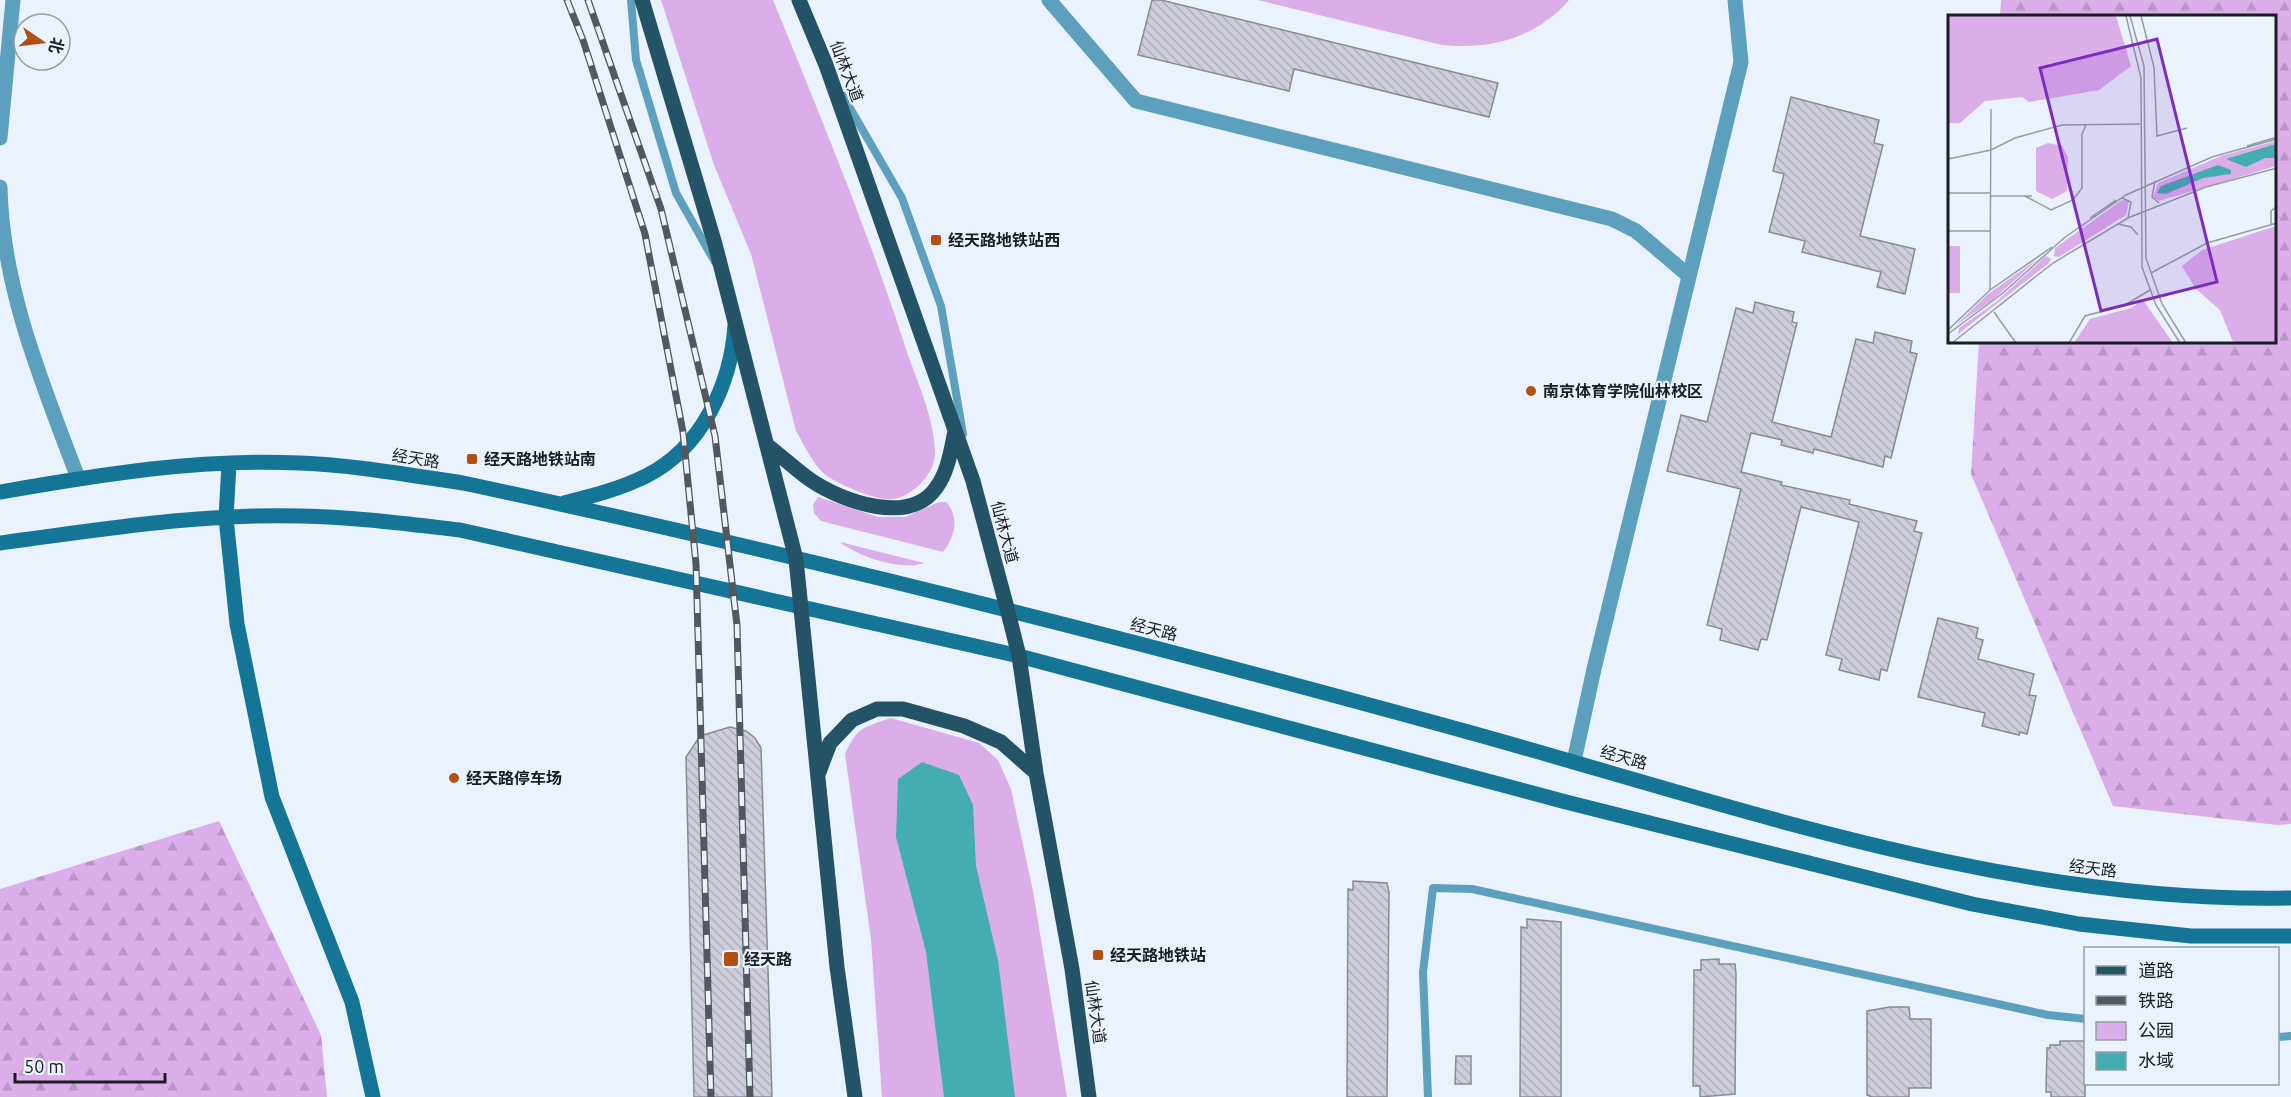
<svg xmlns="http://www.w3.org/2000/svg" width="2291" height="1097" viewBox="0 0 2291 1097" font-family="Ubuntu,'Noto Sans SC',sans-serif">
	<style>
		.green { fill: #dbaeea }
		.forest { fill: url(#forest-firs) }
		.water { fill: #44adb1 }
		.building { fill: url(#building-back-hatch); stroke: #8a8997; stroke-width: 1.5 }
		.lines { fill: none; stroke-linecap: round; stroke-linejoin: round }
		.lane { stroke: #5da0bd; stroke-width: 8 }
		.street { stroke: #5da0bd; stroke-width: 15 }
		.secondary { stroke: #147597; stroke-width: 15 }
		.primary { stroke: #245367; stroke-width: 15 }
		.rail-casing { stroke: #53575e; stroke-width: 7 }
		.rail { stroke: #eaf2fd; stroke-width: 4.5; stroke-dasharray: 14; stroke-linecap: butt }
		.poi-dot { fill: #b25014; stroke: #eaf2fd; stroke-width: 2 }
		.labels { text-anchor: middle; stroke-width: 4.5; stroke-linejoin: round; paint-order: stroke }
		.street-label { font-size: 16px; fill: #1a1d22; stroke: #eaf2fd }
		.poi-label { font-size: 16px; font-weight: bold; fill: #1a1d22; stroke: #eaf2fd; text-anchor: start }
		.inset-road { fill: none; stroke: #979da5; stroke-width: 1.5 }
		.view { fill: #7b2cbf; fill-opacity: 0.15; stroke: #7b2cbf; stroke-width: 3 }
		.inset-edge { fill: none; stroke: #1a1d22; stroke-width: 3 }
	</style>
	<defs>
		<pattern id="forest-firs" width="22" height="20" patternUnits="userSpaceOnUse" patternTransform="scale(1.5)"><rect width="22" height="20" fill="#dbaeea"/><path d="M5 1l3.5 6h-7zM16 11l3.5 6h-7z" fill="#bb95c8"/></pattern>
		<pattern id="building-back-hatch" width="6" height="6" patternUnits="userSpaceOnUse" patternTransform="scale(1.5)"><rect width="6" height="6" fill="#cdcddc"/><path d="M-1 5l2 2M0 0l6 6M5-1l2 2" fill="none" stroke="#afb0bc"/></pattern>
	</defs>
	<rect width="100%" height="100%" fill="#eaf2fd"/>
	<path class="green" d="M 661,0 L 773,0 C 820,115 868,231 906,349 C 917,382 935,419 935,454 C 935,474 911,499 890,499 C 876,500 843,486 830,478 C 815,469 805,446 796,431 L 751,254 L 714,165 Z
		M 1258,0 L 1569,0 C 1536,38 1491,50 1442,45 Z
		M 818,497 L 878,517 L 905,517 L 939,502 L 946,502 C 960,517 955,537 943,552 L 821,521 L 814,513 L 813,505 Z
		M 840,542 L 924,563 C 901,571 859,557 840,542 Z
		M 891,718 L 979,743 L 998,760 L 1011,789 L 1033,891 L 1067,1097 L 882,1097 L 871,939 L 845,754 C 857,727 864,727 891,718 Z"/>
	<path class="forest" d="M 2001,0 L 2291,0 L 2291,824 L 2277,825 L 2113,806 L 1971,474 L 1979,342 L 2274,342 L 2274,16 L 2000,16 Z
		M 219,821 L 321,1035 L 327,1097 L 0,1097 L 0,889 Z"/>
	<path class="water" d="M 922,762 L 959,775 L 973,805 L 976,866 L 998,960 L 1015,1097 L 944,1097 L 926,952 L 896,837 L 898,779 Z"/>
	<path class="building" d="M 1152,0 L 1161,0 L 1498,83 L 1489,117 L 1294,69 L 1289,91 L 1138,55 Z
		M 1791,97 L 1879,120 L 1874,143 L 1883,145 L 1860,236 L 1915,249 L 1905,294 L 1877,287 L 1881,272 L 1802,252 L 1805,241 L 1769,232 L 1784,174 L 1773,171 Z
		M 1755,302 L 1794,312 L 1792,322 L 1797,323 L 1772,422 L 1831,437 L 1856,339 L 1873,343 L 1875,332 L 1912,341 L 1910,352 L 1917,354 L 1891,458 L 1885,456 L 1883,467 L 1814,449 L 1813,453 L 1781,445 L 1782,440 L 1751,433 L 1741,472 L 1782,482 L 1781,485 L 1850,500 L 1849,504 L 1917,521 L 1914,531 L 1922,533 L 1887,671 L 1881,669 L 1879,680 L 1839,670 L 1842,659 L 1826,655 L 1859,522 L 1801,507 L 1767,640 L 1761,639 L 1758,650 L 1720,640 L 1722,629 L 1707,625 L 1741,489 L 1667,471 L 1681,415 L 1707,422 L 1736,308 L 1753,313 Z
		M 1938,618 L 1978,628 L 1976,638 L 1983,640 L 1978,659 L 2034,674 L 2029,695 L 2036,696 L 2027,734 L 2020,732 L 2019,735 L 1982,726 L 1985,713 L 1918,697 Z
		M 730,727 L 746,731 L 755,738 L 761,748 L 772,1097 L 694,1097 L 686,757 L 700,736 Z
		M 1353,881 L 1387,883 L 1389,892 L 1387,1097 L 1347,1097 L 1348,889 L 1353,890 Z
		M 1527,919 L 1561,922 L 1561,1097 L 1520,1097 L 1521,927 L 1527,928 Z
		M 1719,959 L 1719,964 L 1735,964 L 1736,973 L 1735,1094 L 1700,1097 L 1700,1086 L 1693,1086 L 1694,970 L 1701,970 L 1701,960 Z
		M 1890,1007 L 1909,1007 L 1910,1019 L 1931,1019 L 1931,1088 L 1909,1088 L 1909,1097 L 1872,1097 L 1867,1095 L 1867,1011 Z
		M 2060,1041 L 2085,1041 L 2085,1097 L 2051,1097 L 2051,1092 L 2046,1092 L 2047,1048 L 2050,1048 L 2050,1045 L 2060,1045 Z
		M 1456,1056 L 1471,1056 L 1471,1084 L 1455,1084 Z"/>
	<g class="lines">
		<path class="lane" d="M 631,0 L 636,60 L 676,193 L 715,262
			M 843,96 L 902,198 L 941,306 L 963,434
			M 2278,1037 L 2291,1036
			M 1428,1097 L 1423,972 L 1433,888 L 1472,889 L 2048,1015 L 2086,1019"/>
		<path class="street" d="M 1049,0 L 1136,101 L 1612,219 L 1636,231 L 1689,276
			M 0,138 L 13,0
			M 0,187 C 2,288 43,385 78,478
			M 1574,761 L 1594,669 L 1741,62 L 1735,0"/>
		<path class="secondary" d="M 229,464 L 226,518 L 237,624 L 272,797 L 352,1002 L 373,1097
			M 0,492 C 98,475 199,458 300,463 C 354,465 409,475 463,483 C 798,554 1131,639 1461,730 C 1733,805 2006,904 2291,898
			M 564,503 C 592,496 620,489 646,476 C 702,448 731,384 735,325
			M 0,543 C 99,530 200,513 301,516 C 354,517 407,524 460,530 L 1019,656 L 1566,802 L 1972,904 L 2079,924 L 2191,936 L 2291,936"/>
		<path class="primary" d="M 642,0 L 715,244 L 796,559 L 837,967 L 855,1097
			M 799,0 L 826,65 L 973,481 L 1007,608 L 1019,656 L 1036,773 L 1072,969 L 1089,1097
			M 768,446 C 783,457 797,471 812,481 C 842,501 909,526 936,488 C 948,472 951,450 955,431
			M 819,772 L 830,743 L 852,720 L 877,709 L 903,709 L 964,726 L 1001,742 L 1036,773"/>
		<defs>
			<path id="rail" d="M 567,0 L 583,40 L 645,234 L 683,432 L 696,564 L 711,1097
				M 588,0 L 661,209 L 715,436 L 737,625 L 750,1097"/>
		</defs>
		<use href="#rail" class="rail-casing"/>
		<use href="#rail" class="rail"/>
	</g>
	<g class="poi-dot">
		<rect x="930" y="234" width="12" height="12" rx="3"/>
		<circle cx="1531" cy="391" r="6"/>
		<rect x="466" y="453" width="12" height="12" rx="3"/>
		<circle cx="454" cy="778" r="6"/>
		<rect x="1092" y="949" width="12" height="12" rx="3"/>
		<rect x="723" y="951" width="16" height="16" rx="3"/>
	</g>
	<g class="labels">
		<g class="street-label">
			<text transform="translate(847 71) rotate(69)" y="6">仙林大道</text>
			<text transform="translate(416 458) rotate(9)" y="6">经天路</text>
			<text transform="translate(1005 532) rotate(75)" y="6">仙林大道</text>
			<text transform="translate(1154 629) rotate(14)" y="6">经天路</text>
			<text transform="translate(1624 757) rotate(16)" y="6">经天路</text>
			<text transform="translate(2093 868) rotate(7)" y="6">经天路</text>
			<text transform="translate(1096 1012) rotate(82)" y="6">仙林大道</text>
		</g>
		<g class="poi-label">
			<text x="948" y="246">经天路地铁站西</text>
			<text x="1543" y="397">南京体育学院仙林校区</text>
			<text x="484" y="465">经天路地铁站南</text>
			<text x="466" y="784">经天路停车场</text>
			<text x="1110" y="961">经天路地铁站</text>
			<text x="744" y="965">经天路</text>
		</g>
	</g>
	<g transform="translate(1948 15)">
		<rect width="328" height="328" fill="#eaf2fd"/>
		<path d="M 328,126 L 328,151 L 211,186 L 205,182 L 210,168 L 273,141 ZM 100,128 L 114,131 L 120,142 L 119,176 L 104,184 L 88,176 L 88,133 ZM 174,185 L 181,186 L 178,200 L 111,242 L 106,241 L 107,233 ZM 0,231 L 12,231 L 12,278 L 0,278 ZM 98,241 L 103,244 L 101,248 L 10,319 L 11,313 L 48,287 ZM 91,243 L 46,284 L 7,311 L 40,279 Z" fill="#dbaeea"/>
		<path d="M 0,1 L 168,1 L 183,51 L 151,75 L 81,87 L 74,82 L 37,86 L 12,108 L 0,108 ZM 328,211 L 328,328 L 288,328 L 284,325 L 272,295 L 247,273 L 234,251 L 254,235 ZM 195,285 L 225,328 L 126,328 L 142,304 L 183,293 Z" fill="#dbaeea"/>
		<path d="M 328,129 L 328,143 L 317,143 L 298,152 L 278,144 ZM 270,150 L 283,155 L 283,159 L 255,163 L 218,179 L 209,178 L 213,171 Z" fill="#44adb1"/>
		<path class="inset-road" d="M 178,1 L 193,63 L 194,252 L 208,290 L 232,328M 182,1 L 196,51 L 198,243 L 214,289 L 238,328M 193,1 L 206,52 L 209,121 L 239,113M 299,131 L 329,122M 0,144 L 43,135 L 67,123 L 114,110 L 192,109M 207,166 L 204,182 L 211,188M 0,178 L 43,178M 43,181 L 84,181M 77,181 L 103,195 L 125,185 L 134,173 L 134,119 L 138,110M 174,183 L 183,187 L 180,203M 142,203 L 168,185M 170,209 L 183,212 L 190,220M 323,210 L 323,196 L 329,191M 0,216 L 43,216M 203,258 L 259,228 L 329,208M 42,275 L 43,94M 46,297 L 68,328M 0,315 L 42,275 L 104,232M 0,319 L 55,278 L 116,223 L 178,180 L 264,142 L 329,124M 4,328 L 105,248 L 180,203 L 258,172 L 329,153M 121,328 L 137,301 L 177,290 L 202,275"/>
		<path class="view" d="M 209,24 L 269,267 L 153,296 L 92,53 Z"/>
		<rect width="328" height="328" class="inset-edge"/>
	</g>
	<rect x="2084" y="947" width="195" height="138" fill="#eaf2fd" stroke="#979da5" stroke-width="1.5"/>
	<rect x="2096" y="966" width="30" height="9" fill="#245367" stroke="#979da5" stroke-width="1.5"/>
	<text x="2138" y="977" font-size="18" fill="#1a1d22">道路</text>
	<rect x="2096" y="996" width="30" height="9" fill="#53575e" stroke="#979da5" stroke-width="1.5"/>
	<text x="2138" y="1007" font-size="18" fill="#1a1d22">铁路</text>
	<rect x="2096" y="1022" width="30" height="18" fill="#dbaeea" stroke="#979da5" stroke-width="1.5"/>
	<text x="2138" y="1037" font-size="18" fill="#1a1d22">公园</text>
	<rect x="2096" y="1052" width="30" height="18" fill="#44adb1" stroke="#979da5" stroke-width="1.5"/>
	<text x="2138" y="1067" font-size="18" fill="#1a1d22">水域</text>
	<g transform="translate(42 42) rotate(104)"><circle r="28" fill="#eaf2fd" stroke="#979da5" stroke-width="1.5"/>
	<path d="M0-4.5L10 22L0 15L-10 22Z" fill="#b25014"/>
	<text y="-9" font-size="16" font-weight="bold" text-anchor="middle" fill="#1a1d22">北</text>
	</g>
	<path d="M15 1073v9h150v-9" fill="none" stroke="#1a1d22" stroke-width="3"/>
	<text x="24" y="1073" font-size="18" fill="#1a1d22" stroke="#eaf2fd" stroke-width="4.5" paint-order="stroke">50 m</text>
</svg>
